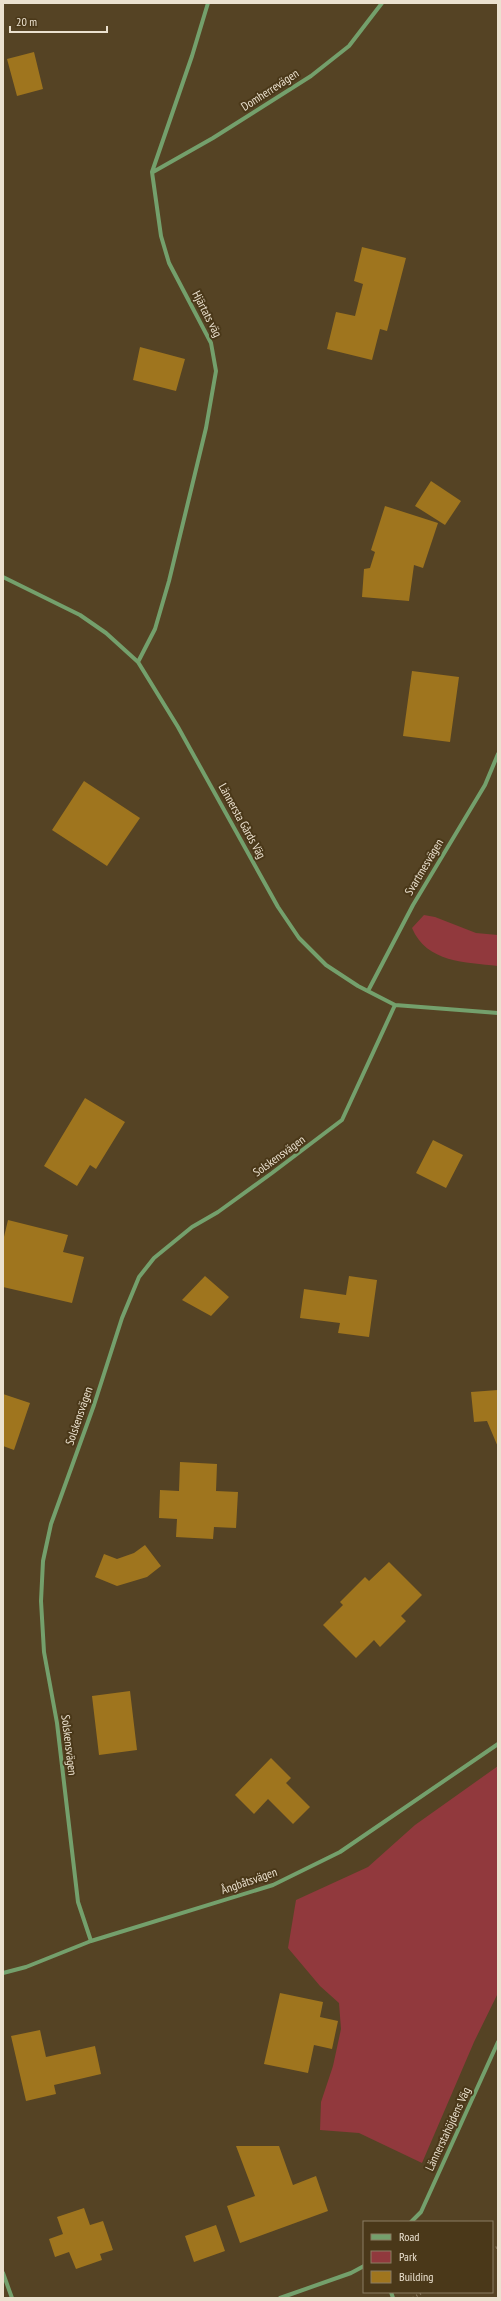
<svg xmlns="http://www.w3.org/2000/svg" width="501" height="2301" viewBox="0 0 501 2301" font-family="'PT Sans Narrow',sans-serif">
	<style>
		.green { fill: #91393d }
		.building { fill: #9f751e }
		.lines { fill: none; stroke-linecap: round; stroke-linejoin: round }
		.path { stroke: #8a7a60; stroke-width: 2.5; stroke-dasharray: 1 3; stroke-linecap: butt }
		.minor { stroke: #74a06c; stroke-width: 4 }
		.labels { text-anchor: middle; stroke-width: 4; stroke-linejoin: round; paint-order: stroke }
		.street-label { font-size: 12px; fill: #ebe1cf; stroke: #4a3819 }
	</style>
	<rect width="100%" height="100%" fill="#554324"/>
	<path class="green" d="M 424,915 L 435,917 L 476,933 L 498,935 L 498,966 C 465,962 427,963 412,928 Z
		M 498,1766 L 498,1993 L 474,2042 L 422,2163 L 359,2133 L 320,2130 L 321,2102 L 333,2066 L 341,2029 L 339,2003 L 320,1986 L 288,1948 L 296,1900 L 368,1867 L 415,1825 Z"/>
	<path class="building" d="M 34,52 L 43,89 L 17,96 L 7,59 Z
		M 362,247 L 406,258 L 387,331 L 380,329 L 372,360 L 327,349 L 336,312 L 355,316 L 363,284 L 354,281 Z
		M 140,347 L 185,359 L 176,391 L 133,380 Z
		M 431,481 L 461,501 L 445,525 L 415,506 Z
		M 385,506 L 438,523 L 423,568 L 414,565 L 409,601 L 362,597 L 364,569 L 370,568 L 375,552 L 371,550 Z
		M 412,671 L 459,677 L 450,742 L 403,736 Z
		M 84,781 L 140,818 L 107,866 L 52,830 Z
		M 85,1098 L 125,1122 L 96,1169 L 90,1165 L 77,1186 L 44,1166 Z
		M 433,1140 L 463,1155 L 446,1188 L 416,1173 Z
		M 8,1220 L 68,1235 L 63,1252 L 84,1257 L 72,1303 L 3,1287 L 3,1241 Z
		M 205,1276 L 229,1297 L 211,1316 L 182,1300 Z
		M 349,1276 L 377,1280 L 369,1337 L 338,1333 L 340,1323 L 300,1318 L 304,1289 L 346,1295 Z
		M 498,1390 L 498,1447 L 487,1421 L 474,1422 L 471,1392 Z
		M 3,1394 L 30,1403 L 14,1450 L 3,1446 Z
		M 180,1462 L 217,1464 L 216,1491 L 238,1492 L 236,1528 L 214,1527 L 213,1539 L 176,1537 L 177,1519 L 159,1518 L 160,1490 L 179,1491 Z
		M 145,1545 L 161,1566 L 147,1577 L 117,1586 L 95,1577 L 104,1554 L 117,1559 L 134,1553 Z
		M 389,1562 L 422,1595 L 401,1616 L 406,1621 L 380,1647 L 374,1640 L 356,1658 L 323,1625 L 343,1605 L 340,1602 L 365,1577 L 369,1581 Z
		M 130,1691 L 137,1750 L 99,1755 L 92,1696 Z
		M 271,1758 L 291,1778 L 286,1783 L 310,1807 L 293,1824 L 268,1799 L 254,1814 L 235,1795 Z
		M 280,1993 L 323,2002 L 320,2017 L 338,2021 L 332,2049 L 314,2045 L 308,2073 L 264,2064 Z
		M 40,2030 L 46,2057 L 95,2046 L 101,2074 L 54,2085 L 56,2094 L 26,2101 L 11,2036 Z
		M 236,2146 L 279,2146 L 293,2185 L 316,2176 L 328,2211 L 240,2243 L 227,2206 L 255,2196 Z
		M 84,2208 L 90,2225 L 103,2221 L 113,2250 L 100,2254 L 102,2260 L 76,2269 L 69,2252 L 55,2257 L 49,2239 L 63,2234 L 57,2217 Z
		M 216,2225 L 225,2251 L 194,2262 L 185,2236 Z"/>
	<g class="lines">
		<path class="path" d="M 492,2249 L 498,2247
			M 413,2298 L 423,2292"/>
		<path class="minor" d="M 153,172 L 213,138 L 311,76 L 349,46 L 382,3
			M 3,577 L 80,615 L 106,633 L 138,662 L 178,727 L 278,907 L 299,938 L 326,965 L 358,986 L 395,1005 L 498,1013
			M 138,662 L 155,629 L 169,581 L 206,428 L 216,371 L 211,343 L 169,263 L 161,236 L 152,172 L 192,56 L 208,3
			M 368,991 L 413,905 L 485,785 L 498,754
			M 91,1941 L 78,1902 L 57,1723 L 44,1652 L 41,1601 L 43,1561 L 51,1524 L 94,1405 L 122,1318 L 139,1277 L 154,1258 L 192,1227 L 218,1212 L 272,1173 L 342,1120 L 395,1005
			M 3,1973 L 26,1967 L 91,1941 L 273,1885 L 340,1852 L 498,1744
			M 411,2222 L 421,2212 L 498,2042
			M 3,2273 L 12,2298
			M 391,2292 L 393,2298
			M 280,2298 L 351,2273 L 364,2266"/>
	</g>
	<g class="labels">
		<g class="street-label">
			<text transform="translate(270 90) rotate(-33)" y="4">Domherrevägen</text>
			<text transform="translate(207 314) rotate(63)" y="4">Hjärtats väg</text>
			<text transform="translate(242 821) rotate(61)" y="4">Lännersta Gårds Väg</text>
			<text transform="translate(424 867) rotate(-59)" y="4">Svartmesvägen</text>
			<text transform="translate(279 1156) rotate(-36)" y="4">Solskensvägen</text>
			<text transform="translate(79 1416) rotate(-71)" y="4">Solskensvägen</text>
			<text transform="translate(69 1745) rotate(83)" y="4">Solskensvägen</text>
			<text transform="translate(249 1881) rotate(-19)" y="4">Ångbåtsvägen</text>
			<text transform="translate(448 2129) rotate(-65)" y="4">Lännerstahöjdens Väg</text>
		</g>
	</g>
	<rect width="501" height="2301" fill="none" stroke="#ebe1cf" stroke-width="8"/>
	<rect x="363" y="2221" width="130" height="72" fill="#4a3819" stroke="#8a7c62"/>
	<rect x="371" y="2234" width="20" height="6" fill="#74a06c" stroke="#8a7c62"/>
	<text x="399" y="2241" font-size="12" fill="#ebe1cf">Road</text>
	<rect x="371" y="2251" width="20" height="12" fill="#91393d" stroke="#8a7c62"/>
	<text x="399" y="2261" font-size="12" fill="#ebe1cf">Park</text>
	<rect x="371" y="2271" width="20" height="12" fill="#9f751e" stroke="#8a7c62"/>
	<text x="399" y="2281" font-size="12" fill="#ebe1cf">Building</text>
	<path d="M10 26v6h97v-6" fill="none" stroke="#ebe1cf" stroke-width="2"/>
	<text x="16" y="26" font-size="12" fill="#ebe1cf" stroke="#4a3819" stroke-width="3" paint-order="stroke">20 m</text>
</svg>
